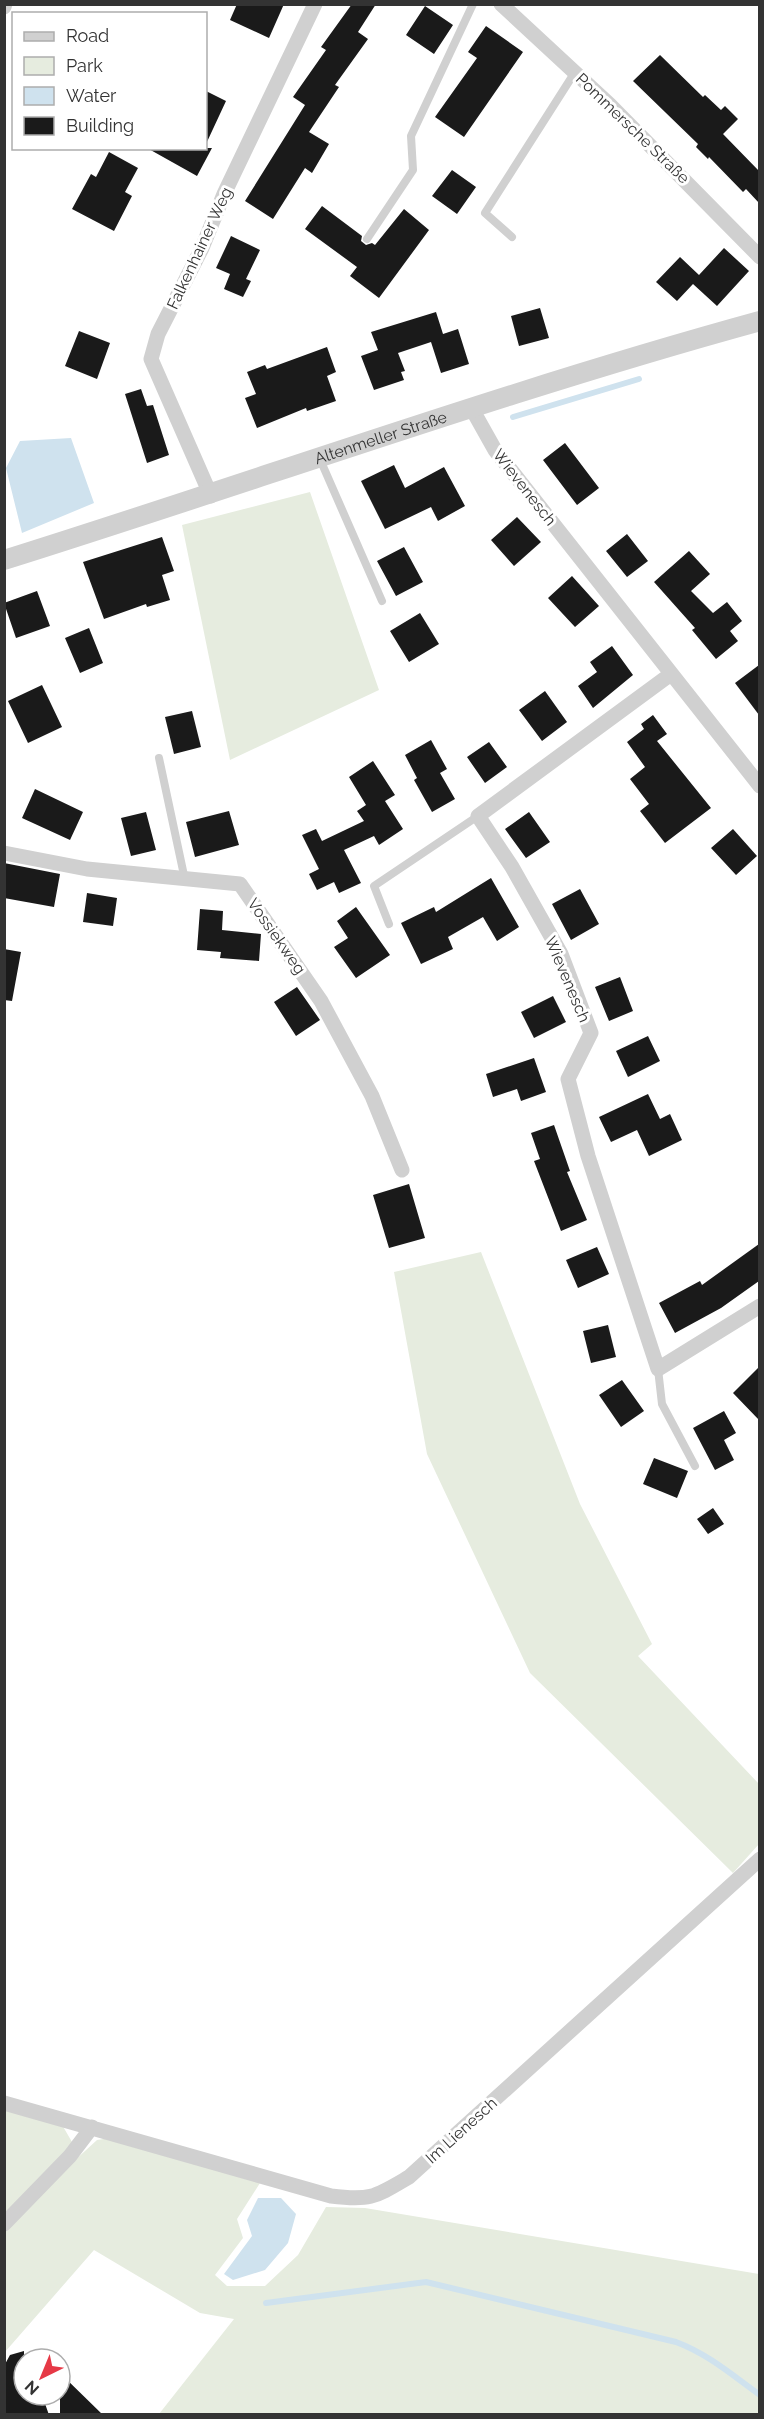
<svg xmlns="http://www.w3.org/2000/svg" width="764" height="2419" viewBox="0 0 764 2419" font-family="Raleway,sans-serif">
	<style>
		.green { fill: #e6ecdf }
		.water { fill: #cfe2ee }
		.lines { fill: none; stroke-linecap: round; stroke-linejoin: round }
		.stream { stroke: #cfe2ee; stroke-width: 6 }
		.building { fill: #1a1a1a }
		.service { stroke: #d0d0d0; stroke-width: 8 }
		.minor { stroke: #d0d0d0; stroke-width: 15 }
		.tertiary { stroke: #d0d0d0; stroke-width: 20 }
		.labels { text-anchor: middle; stroke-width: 6; stroke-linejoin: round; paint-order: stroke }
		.street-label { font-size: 16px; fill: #333; stroke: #fff }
	</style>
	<rect width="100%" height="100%" fill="#fff"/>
	<path class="green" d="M 310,492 L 379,690 L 230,760 L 182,525 Z
		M 481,1252 L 580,1504 L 652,1644 L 638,1656 L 759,1784 L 759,1844 L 733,1873 L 530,1673 L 427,1454 L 394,1272 Z
		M 5,2107 L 61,2123 L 72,2142 L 73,2162 L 97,2140 L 110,2138 L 260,2183 L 237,2219 L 243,2238 L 215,2275 L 227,2286 L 265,2286 L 298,2255 L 326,2207 L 365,2208 L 759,2274 L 759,2414 L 159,2414 L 234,2319 L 200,2313 L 94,2250 L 5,2352 Z"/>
	<path class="water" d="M 71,438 L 94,503 L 22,533 L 6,468 L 20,441 Z
		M 258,2198 L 281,2198 L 296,2214 L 288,2243 L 265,2270 L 233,2280 L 224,2274 L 252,2236 L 247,2220 Z"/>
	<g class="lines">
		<path class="stream" d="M 513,417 L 639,379
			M 266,2303 L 426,2282 L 676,2342 C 708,2354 732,2375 760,2395"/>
	</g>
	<path class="building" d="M 237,4 L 284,4 L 269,38 L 230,20 Z
		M 352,4 L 376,4 L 358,32 L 368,39 L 335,85 L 339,87 L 309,132 L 329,144 L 312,173 L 305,168 L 273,219 L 245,201 L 305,105 L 293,97 L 326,50 L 321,47 Z
		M 425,6 L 453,25 L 434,54 L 406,35 Z
		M 486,26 L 523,52 L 464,137 L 435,117 L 477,58 L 468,52 Z
		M 660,55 L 703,97 L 705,95 L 721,110 L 725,106 L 738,119 L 723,134 L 759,171 L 759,203 L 746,189 L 743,192 L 709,157 L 708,159 L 696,147 L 698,144 L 633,81 Z
		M 206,91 L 226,101 L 206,144 Z
		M 147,148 L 212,148 L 197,176 Z
		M 109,152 L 138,168 L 125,192 L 132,196 L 114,231 L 72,209 L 91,174 L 96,177 Z
		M 452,170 L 476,187 L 457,214 L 432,196 Z
		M 322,206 L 362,236 L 361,241 L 366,245 L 372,243 L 375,245 L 404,209 L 429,230 L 379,298 L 350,276 L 357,267 L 305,229 Z
		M 231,236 L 260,250 L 246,279 L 251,281 L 243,297 L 224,289 L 230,274 L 216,268 Z
		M 724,248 L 749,271 L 717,306 L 693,284 L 677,301 L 656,282 L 680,257 L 699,275 Z
		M 540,308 L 549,338 L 519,346 L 511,316 Z
		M 436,312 L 443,334 L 458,329 L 469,364 L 441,373 L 431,342 L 398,353 L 405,371 L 401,372 L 404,380 L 374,390 L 361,356 L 378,350 L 371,332 Z
		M 79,331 L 110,343 L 97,379 L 65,366 Z
		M 327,347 L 336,372 L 327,376 L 336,401 L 307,411 L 306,408 L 257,428 L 245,398 L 256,394 L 247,372 L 265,365 L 267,369 Z
		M 141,389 L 147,406 L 153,405 L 169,455 L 147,463 L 125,394 Z
		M 565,443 L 599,488 L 577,505 L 543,460 Z
		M 394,465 L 405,488 L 444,467 L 465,506 L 438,521 L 431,507 L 385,529 L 361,481 Z
		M 517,517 L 541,542 L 514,566 L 491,540 Z
		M 627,534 L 648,561 L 627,577 L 606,551 Z
		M 162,537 L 174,571 L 162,575 L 170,600 L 147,607 L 146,604 L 104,619 L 83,562 Z
		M 404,547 L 423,582 L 396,596 L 377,561 Z
		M 689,551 L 710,574 L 691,591 L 713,613 L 727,602 L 742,621 L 730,631 L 738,641 L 716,659 L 692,630 L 695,628 L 654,582 Z
		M 572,576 L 599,606 L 575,627 L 548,598 Z
		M 37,591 L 50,626 L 16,638 L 4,603 Z
		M 420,613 L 439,644 L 409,662 L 390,631 Z
		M 89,628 L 103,663 L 80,673 L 65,638 Z
		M 612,646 L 633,675 L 593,708 L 578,686 L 597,672 L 590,662 Z
		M 759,665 L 759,715 L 735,683 Z
		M 42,685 L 62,727 L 28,743 L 8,701 Z
		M 545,691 L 567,722 L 542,741 L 519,710 Z
		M 192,711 L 201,747 L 174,754 L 165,717 Z
		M 653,715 L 667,734 L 657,741 L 711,808 L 665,843 L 640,811 L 649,804 L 630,779 L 645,767 L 627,742 L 644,729 L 641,724 Z
		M 431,740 L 447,769 L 440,773 L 455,799 L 432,812 L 414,780 L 417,778 L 405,755 Z
		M 489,742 L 507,767 L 485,783 L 467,757 Z
		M 373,761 L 395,795 L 385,801 L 403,829 L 379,845 L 374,836 L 344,850 L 361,883 L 339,893 L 334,882 L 317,890 L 309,874 L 319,869 L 302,835 L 316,829 L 322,841 L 364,821 L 357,811 L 366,805 L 349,777 Z
		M 35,789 L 83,812 L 70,840 L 22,818 Z
		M 229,811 L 239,845 L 195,857 L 186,822 Z
		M 146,812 L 156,850 L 131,856 L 121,818 Z
		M 529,812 L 550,842 L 526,858 L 505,829 Z
		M 733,829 L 757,856 L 736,875 L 711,848 Z
		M 4,863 L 60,874 L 54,907 L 4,898 Z
		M 491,878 L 519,927 L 497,941 L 483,917 L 448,937 L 453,949 L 421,964 L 401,923 L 434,907 L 436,912 Z
		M 580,889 L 599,924 L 571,940 L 552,904 Z
		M 87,893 L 117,898 L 113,926 L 83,922 Z
		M 356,907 L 390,955 L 356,978 L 334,947 L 348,938 L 337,921 Z
		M 200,909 L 223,911 L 222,930 L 261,934 L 259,961 L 220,958 L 221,952 L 197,950 Z
		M 4,949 L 21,952 L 12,1001 L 4,1000 Z
		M 620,977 L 633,1011 L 609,1021 L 595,987 Z
		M 297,987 L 320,1020 L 296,1036 L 274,1002 Z
		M 553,996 L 566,1022 L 534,1038 L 521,1012 Z
		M 648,1036 L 660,1061 L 628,1077 L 616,1051 Z
		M 534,1058 L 546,1092 L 521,1101 L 517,1089 L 493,1097 L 486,1074 Z
		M 648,1094 L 660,1119 L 670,1114 L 682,1140 L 649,1156 L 637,1130 L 611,1142 L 599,1117 Z
		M 554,1125 L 570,1171 L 567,1172 L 587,1220 L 561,1231 L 534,1161 L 540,1159 L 531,1133 Z
		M 409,1184 L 425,1238 L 389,1248 L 373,1195 Z
		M 759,1244 L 759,1281 L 721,1308 L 675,1333 L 659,1303 L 700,1281 L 702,1285 Z
		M 597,1247 L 609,1274 L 578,1288 L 566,1260 Z
		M 608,1325 L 616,1357 L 591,1363 L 583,1331 Z
		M 759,1367 L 759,1420 L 733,1393 Z
		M 622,1380 L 644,1411 L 621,1427 L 599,1395 Z
		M 724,1411 L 736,1433 L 724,1440 L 734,1460 L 715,1470 L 693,1428 Z
		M 654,1458 L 688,1471 L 677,1498 L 643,1484 Z
		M 713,1508 L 724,1524 L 708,1534 L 697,1519 Z
		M 24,2351 L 24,2395 L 42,2395 L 49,2415 L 4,2415 L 4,2366 L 10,2355 Z
		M 60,2373 L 103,2415 L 60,2415 Z"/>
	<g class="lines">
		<path class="service" d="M 512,237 L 485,213 L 575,72
			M 367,239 L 413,170 L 411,136 L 473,4
			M 319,457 L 382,601
			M 159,758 L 185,880
			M 389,924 L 374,886 L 478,816
			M 658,1369 L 662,1404 L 695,1466"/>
		<path class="minor" d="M 501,4 L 610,105 L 760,257
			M 4,7 L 5,4
			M 472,409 L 495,450 L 760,786
			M 211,496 L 151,359 L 158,334 L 202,248 L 224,194 L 315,4
			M 671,674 L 478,816 L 512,867 L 561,954 L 591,1033 L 568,1079 L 588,1156 L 658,1369 L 760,1306
			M 4,853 L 87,869 L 240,884 L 321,1001 L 372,1096 L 402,1170
			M 4,2103 L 331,2196 C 371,2201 375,2197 409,2177 L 760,1859
			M 4,2224 L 70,2156 L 92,2127"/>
		<path class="tertiary" id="s1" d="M 4,560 C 256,481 505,391 760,321"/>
	</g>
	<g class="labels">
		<g class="street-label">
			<text transform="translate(633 128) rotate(44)" y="6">Pommersche Straße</text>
			<text transform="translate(199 248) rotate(-65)" y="6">Falkenhainer Weg</text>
			<text dy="6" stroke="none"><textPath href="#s1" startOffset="396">Altenmeller Straße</textPath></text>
			<text transform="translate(525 487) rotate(52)" y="6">Wievenesch</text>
			<text transform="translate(277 936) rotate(55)" y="6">Vossiekweg</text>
			<text transform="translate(568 979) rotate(67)" y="6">Wievenesch</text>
			<text transform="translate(461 2130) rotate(-42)" y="6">Im Lienesch</text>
		</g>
	</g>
	<rect width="764" height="2419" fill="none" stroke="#333333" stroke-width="12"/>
	<rect x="12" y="12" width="195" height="138" fill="#ffffff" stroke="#adadad" stroke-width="1.5"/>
	<rect x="24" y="32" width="30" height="9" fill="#d0d0d0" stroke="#adadad" stroke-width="1.5"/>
	<text x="66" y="42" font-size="18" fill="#333333">Road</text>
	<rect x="24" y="57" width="30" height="18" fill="#e6ecdf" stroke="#adadad" stroke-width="1.5"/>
	<text x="66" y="72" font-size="18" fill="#333333">Park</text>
	<rect x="24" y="87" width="30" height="18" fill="#cfe2ee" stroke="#adadad" stroke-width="1.5"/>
	<text x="66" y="102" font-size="18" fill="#333333">Water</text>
	<rect x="24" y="117" width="30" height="18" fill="#1a1a1a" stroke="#adadad" stroke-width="1.5"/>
	<text x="66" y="132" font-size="18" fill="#333333">Building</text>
	<g transform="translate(42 2377) rotate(223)"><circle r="28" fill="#ffffff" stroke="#adadad" stroke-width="1.5"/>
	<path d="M0-4.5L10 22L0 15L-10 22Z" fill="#e63946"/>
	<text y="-9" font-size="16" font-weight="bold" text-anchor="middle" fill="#333333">N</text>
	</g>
</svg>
